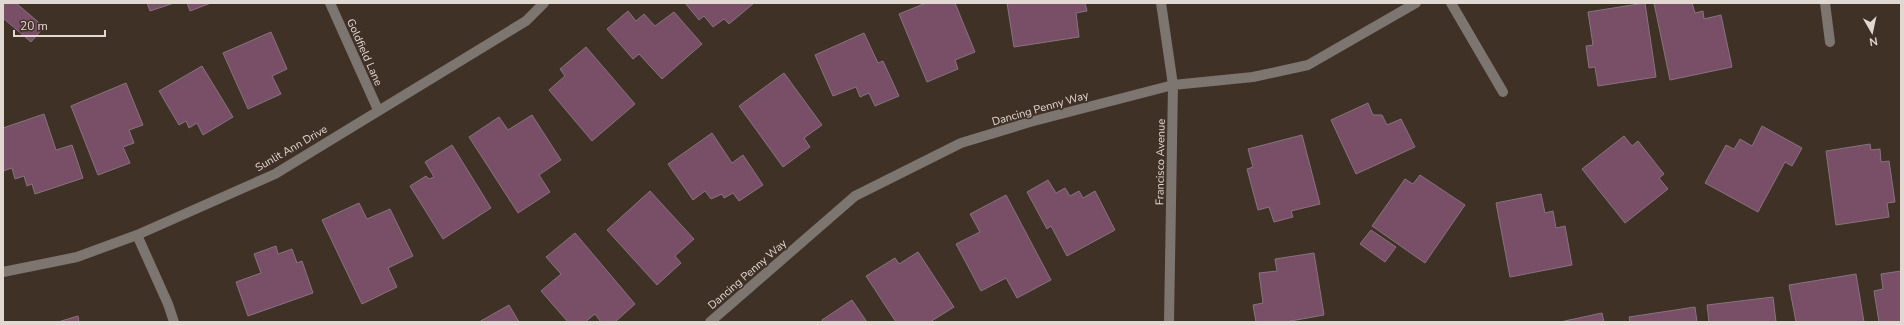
<svg xmlns="http://www.w3.org/2000/svg" width="1904" height="325" viewBox="0 0 1904 325" font-family="'Nunito Sans',sans-serif">
	<style>
		.building { fill: #794e67; stroke: #87747e }
		.lines { fill: none; stroke-linecap: round; stroke-linejoin: round }
		.minor { stroke: #7d7570; stroke-width: 10 }
		.labels { text-anchor: middle; stroke-width: 3.5; stroke-linejoin: round; paint-order: stroke }
		.street-label { font-size: 11px; fill: #e2d8d2; stroke: #403127 }
	</style>
	<rect width="100%" height="100%" fill="#403127"/>
	<path class="building" d="M 3,3 L 16,3 L 44,27 L 31,42 L 3,18 Z
		M 147,3 L 174,3 L 150,11 Z
		M 187,3 L 211,3 L 190,11 Z
		M 685,3 L 754,3 L 729,24 L 724,19 L 713,27 L 704,16 L 699,20 Z
		M 926,3 L 955,3 L 975,52 L 955,60 L 958,69 L 927,82 L 899,14 Z
		M 1007,3 L 1085,3 L 1087,11 L 1076,13 L 1079,37 L 1014,47 Z
		M 1645,3 L 1656,77 L 1598,86 L 1595,67 L 1589,68 L 1586,46 L 1593,45 L 1588,12 Z
		M 1654,3 L 1692,3 L 1695,13 L 1703,11 L 1704,19 L 1721,15 L 1732,67 L 1670,80 Z
		M 628,11 L 636,21 L 644,14 L 655,26 L 674,12 L 702,44 L 662,79 L 639,54 L 633,59 L 607,29 Z
		M 271,32 L 287,69 L 272,76 L 281,94 L 248,109 L 223,53 Z
		M 864,33 L 878,63 L 883,61 L 899,96 L 875,106 L 869,93 L 860,97 L 856,87 L 833,96 L 815,55 Z
		M 586,47 L 635,104 L 592,141 L 549,90 L 565,76 L 560,69 Z
		M 202,66 L 233,117 L 203,135 L 197,123 L 189,128 L 186,121 L 179,125 L 159,91 Z
		M 784,73 L 822,125 L 804,138 L 810,147 L 783,167 L 739,106 Z
		M 126,83 L 143,125 L 129,130 L 134,143 L 123,147 L 130,163 L 98,175 L 71,106 Z
		M 1368,103 L 1373,115 L 1382,115 L 1387,125 L 1401,119 L 1415,147 L 1356,174 L 1331,120 Z
		M 44,114 L 56,150 L 72,145 L 83,178 L 35,194 L 32,184 L 27,186 L 24,176 L 15,179 L 12,168 L 3,171 L 3,128 Z
		M 532,115 L 561,160 L 539,175 L 550,192 L 518,213 L 469,137 L 499,117 L 508,130 Z
		M 1762,126 L 1802,148 L 1792,166 L 1785,162 L 1758,212 L 1705,183 L 1726,145 L 1734,149 L 1740,139 L 1752,146 Z
		M 712,133 L 732,163 L 743,155 L 763,185 L 739,201 L 733,193 L 724,198 L 722,194 L 711,199 L 705,191 L 693,200 L 668,164 Z
		M 1302,135 L 1320,204 L 1291,211 L 1293,217 L 1274,222 L 1269,207 L 1258,210 L 1247,169 L 1253,167 L 1248,149 Z
		M 1624,136 L 1632,146 L 1638,141 L 1664,174 L 1659,178 L 1668,189 L 1625,223 L 1582,169 Z
		M 1870,144 L 1871,150 L 1880,149 L 1881,162 L 1889,161 L 1895,202 L 1887,203 L 1889,217 L 1836,225 L 1826,151 Z
		M 452,145 L 491,208 L 443,239 L 410,186 L 426,176 L 429,179 L 434,177 L 425,162 Z
		M 1420,175 L 1465,205 L 1425,263 L 1372,226 L 1405,179 L 1413,184 Z
		M 1048,180 L 1056,193 L 1065,188 L 1070,196 L 1079,191 L 1083,198 L 1095,191 L 1115,230 L 1067,256 L 1051,226 L 1047,229 L 1027,192 Z
		M 650,191 L 694,239 L 675,256 L 681,263 L 657,285 L 607,230 Z
		M 1541,194 L 1545,213 L 1553,211 L 1556,228 L 1565,226 L 1572,265 L 1510,277 L 1496,203 Z
		M 1006,195 L 1051,280 L 1017,298 L 1006,278 L 981,291 L 956,244 L 980,232 L 970,214 Z
		M 359,203 L 367,219 L 390,209 L 413,256 L 388,268 L 397,287 L 362,304 L 322,220 Z
		M 1371,230 L 1396,247 L 1385,262 L 1360,244 Z
		M 575,233 L 635,304 L 615,322 L 601,322 L 595,314 L 585,322 L 568,322 L 541,291 L 561,274 L 546,257 Z
		M 276,246 L 278,254 L 292,249 L 297,263 L 302,261 L 313,293 L 248,316 L 236,282 L 261,273 L 254,254 Z
		M 918,252 L 954,307 L 930,322 L 896,322 L 866,276 L 895,258 L 899,264 Z
		M 1314,253 L 1324,315 L 1285,322 L 1256,322 L 1253,305 L 1263,303 L 1259,273 L 1277,271 L 1275,259 Z
		M 1901,271 L 1901,322 L 1879,322 L 1874,291 L 1883,289 L 1881,274 Z
		M 1856,274 L 1864,322 L 1796,322 L 1789,285 Z
		M 1773,297 L 1776,322 L 1709,322 L 1707,305 Z
		M 852,300 L 867,322 L 823,322 L 822,320 Z
		M 509,305 L 519,322 L 479,322 Z
		M 1695,307 L 1697,322 L 1630,322 L 1629,317 Z
		M 1602,313 L 1604,322 L 1560,322 Z
		M 78,316 L 79,322 L 58,322 Z"/>
	<g class="lines">
		<path class="minor" d="M 330,3 L 378,110
			M 1161,3 L 1173,85 L 1169,322
			M 1451,3 L 1503,92
			M 1825,3 L 1830,42
			M 137,235 L 168,304 L 174,322
			M 3,272 L 77,257 L 137,235 L 275,174 L 526,21 L 544,3
			M 710,322 L 855,196 L 961,143 L 1030,122 L 1173,85 L 1253,77 L 1308,65 L 1416,3"/>
	</g>
	<g class="labels">
		<g class="street-label">
			<text transform="translate(365 52) rotate(66)" y="4">Goldfield Lane</text>
			<text transform="translate(1040 108) rotate(-16)" y="4">Dancing Penny Way</text>
			<text transform="translate(291 148) rotate(-30)" y="4">Sunlit Ann Drive</text>
			<text transform="translate(1160 162) rotate(-89)" y="4">Francisco Avenue</text>
			<text transform="translate(747 274) rotate(-41)" y="4">Dancing Penny Way</text>
		</g>
	</g>
	<rect width="1904" height="325" fill="none" stroke="#e2d8d2" stroke-width="8"/>
	<g transform="translate(1872 32) rotate(171)" stroke="#403127" stroke-width="3" paint-order="stroke">
	<path d="M0-3L7 15L0 10L-7 15Z" fill="#e2d8d2"/>
	<text y="-6" font-size="11" font-weight="bold" text-anchor="middle" fill="#e2d8d2">N</text>
	</g>
	<path d="M14 30v6h91v-6" fill="none" stroke="#e2d8d2" stroke-width="2"/>
	<text x="20" y="30" font-size="12" fill="#e2d8d2" stroke="#403127" stroke-width="3" paint-order="stroke">20 m</text>
</svg>
